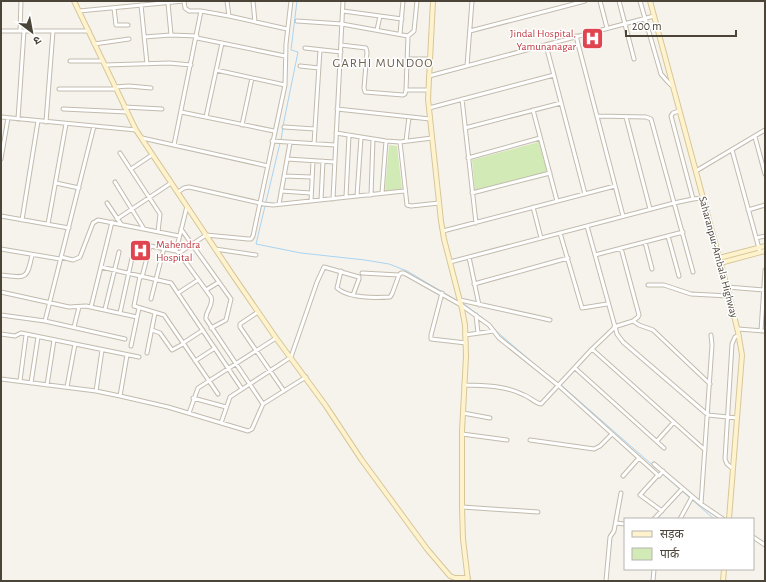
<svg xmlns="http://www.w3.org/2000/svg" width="766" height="582" viewBox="0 0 766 582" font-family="'Alegreya Sans','Noto Sans Devanagari',sans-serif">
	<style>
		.green { fill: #d2eab5 }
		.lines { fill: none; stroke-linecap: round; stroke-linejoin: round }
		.stream { stroke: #a9d4f2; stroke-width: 1 }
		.street-casing { stroke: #c2bbae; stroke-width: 5 }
		.secondary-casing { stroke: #d6c79b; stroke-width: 6 }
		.street { stroke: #fff; stroke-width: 3 }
		.secondary { stroke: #fff3cd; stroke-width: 4 }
		.labels { text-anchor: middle; stroke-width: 3; stroke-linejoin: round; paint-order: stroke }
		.health-label { font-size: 11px; fill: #be3a42; stroke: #fff; text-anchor: end }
		.street-label { font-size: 11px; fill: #4b4439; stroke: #fff }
		.quarter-label { font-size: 13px; letter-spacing: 1px; fill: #6e6250; stroke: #fff }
	</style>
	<rect width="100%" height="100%" fill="#f6f3ec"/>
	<path class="green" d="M 539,142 L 547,172 L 475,191 L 472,160 Z
		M 389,145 L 397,146 L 402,189 L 385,191 Z"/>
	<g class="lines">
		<path class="stream" d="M 281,140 L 284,121 L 298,52 L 291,50 L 297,1
			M 280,143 L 256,244 L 301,253 L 365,260 L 389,264 L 407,271 L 456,300
			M 464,304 L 484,319
			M 495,330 L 532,362 L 558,383
			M 561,385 L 714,519"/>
		<defs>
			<path id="street" d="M 184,1 L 185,8 L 189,11 L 201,11 L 229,16 L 287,29
				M 227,1 L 229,16
				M 253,1 L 255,22
				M 600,1 L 607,28
				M 619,1 L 634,59
				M 640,1 L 661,74 L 667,81 L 672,86
				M 168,3 L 171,35
				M 141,5 L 147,64
				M 114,8 L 116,25 L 128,25
				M 79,11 L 184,1
				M 343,11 L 402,19
				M 297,21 L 342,24 L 408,36 L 414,31 L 417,1
				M 377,30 L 380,16
				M 1,31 L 89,31
				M 20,31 L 21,1
				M 470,31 L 585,1
				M 400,34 L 403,1
				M 576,36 L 623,216
				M 144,37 L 171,35 L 197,36
				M 197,38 L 285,56
				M 94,44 L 129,39
				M 341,45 L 366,48 L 367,52 L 364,88 L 365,92 L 403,95 L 405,94 L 406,90 L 408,36
				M 546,45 L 585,194
				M 305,48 L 341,52
				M 407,59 L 430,59
				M 70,61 L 103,61
				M 105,65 L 169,63 L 191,65
				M 300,66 L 319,68
				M 467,66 L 472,1
				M 216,70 L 285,85
				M 429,76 L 654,16
				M 115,87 L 129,86 L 151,88
				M 59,89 L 116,89
				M 406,90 L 428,90
				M 462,99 L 476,223
				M 124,107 L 162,109
				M 429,108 L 554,75
				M 63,109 L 127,112
				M 337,109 L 430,119
				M 533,110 L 557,201
				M 679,111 L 673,113 L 671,116 L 693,199 L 703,198
				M 181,112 L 274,131
				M 597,116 L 646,117 L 651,119 L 693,272
				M 1,117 L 136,130
				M 206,117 L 222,43
				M 626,117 L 650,209
				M 18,119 L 24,31
				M 46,122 L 53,31
				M 242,125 L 252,78
				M 284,127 L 315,129
				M 465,128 L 561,103
				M 336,133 L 386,141 L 400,142 L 432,138
				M 755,137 L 765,174
				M 142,138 L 268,166
				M 272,141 L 335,145
				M 406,141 L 409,117
				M 400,142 L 407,205 L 411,206 L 439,203
				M 314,144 L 320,50
				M 174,145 L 201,11
				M 732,150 L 760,252
				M 120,153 L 160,214 L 158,232
				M 468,158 L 540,138
				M 1,159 L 8,118
				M 287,159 L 334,162
				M 131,169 L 152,155
				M 696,171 L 765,130
				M 284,176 L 312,177
				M 115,182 L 144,229
				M 56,183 L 79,188
				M 281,191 L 311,193
				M 178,192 L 184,188 L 189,187 L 264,204 L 273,205 L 404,191
				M 382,193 L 386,141
				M 472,193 L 550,173
				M 371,195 L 373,139
				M 357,196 L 361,137
				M 346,197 L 349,135
				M 333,199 L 343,1
				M 321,200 L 323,161
				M 311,201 L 313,161
				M 107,203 L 121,224
				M 279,204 L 290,143
				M 533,207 L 541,238
				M 748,210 L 765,205
				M 1,216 L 69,228
				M 117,219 L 171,183
				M 22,220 L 38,121
				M 48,224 L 66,124
				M 587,226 L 617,334 L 623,342 L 708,415 L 737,418
				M 181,229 L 231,299 L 226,320 L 211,328
				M 443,231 L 615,186
				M 560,233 L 582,308 L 607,304
				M 668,236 L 679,276
				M 756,238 L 765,236
				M 645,242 L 652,269
				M 1,249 L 60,259
				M 215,249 L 256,255
				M 176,251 L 187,206
				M 179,253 L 206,235 L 248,239 L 251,239 L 253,236 L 285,85 L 286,44 L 291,1
				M 595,255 L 683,232
				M 61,257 L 73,260 L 80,257 L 93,223 L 98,220 L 179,236
				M 469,257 L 479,305
				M 450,262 L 674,203 L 693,199
				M 101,267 L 171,283 L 242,389
				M 341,271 L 337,288 C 348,298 375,298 390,297 L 392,294 L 399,275 L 401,273 L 404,273 L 461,305 L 489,325 L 499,338 L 559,386 L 659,476 L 663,471
				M 362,273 L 399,275
				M 1,275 C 26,278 27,280 32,255
				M 140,276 L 134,306 L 164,315 L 218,394
				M 142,277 L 150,246 L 176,251 L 179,253 L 211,297 C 214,306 205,311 206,319 L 263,404
				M 474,284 L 568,258
				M 648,285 L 664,285 L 691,294 L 729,296
				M 727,287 L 765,290
				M 206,290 L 219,282
				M 1,292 L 69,307 L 86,306 L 137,317
				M 178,293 L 198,280
				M 442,293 L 431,335 L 431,339 L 466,343
				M 151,299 L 164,248
				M 460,300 L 550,320
				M 91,307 L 112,222
				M 105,309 L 119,252
				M 258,312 L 240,324 L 240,327 L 284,391
				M 120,313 L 132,258
				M 1,315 L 45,321 L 125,339
				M 476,315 L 478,333
				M 45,321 L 94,126
				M 633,321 L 639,325 L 653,330 L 710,384
				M 74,327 L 79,307
				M 614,327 L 633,321 L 638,317 L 639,315 L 621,248
				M 738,329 L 765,331
				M 152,330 L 160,333 L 172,350 L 183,344
				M 761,331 L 765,270
				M 1,334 L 15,336 L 21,333 L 139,357
				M 465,335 L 494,331
				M 183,343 L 203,330
				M 131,346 L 139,308
				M 592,349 L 705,450
				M 147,353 L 155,313
				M 195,361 L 215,348
				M 575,368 L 664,448
				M 1,379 L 96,391 L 120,396 L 168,407 L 248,431 L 252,429 L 263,404 L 306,377
				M 20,381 L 26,335
				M 31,383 L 38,337
				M 47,385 L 54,340
				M 464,385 C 486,386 504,385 524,395 C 530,397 535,403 541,404 L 592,349 L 614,328
				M 67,387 L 75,344
				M 96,391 L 102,350
				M 120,396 L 127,355
				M 193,398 L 226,407
				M 189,413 L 198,388 L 276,338
				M 463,413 L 490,418
				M 221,423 L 230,397 L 291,357 L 317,282 L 324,267 L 359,277 L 359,279 L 353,295
				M 462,434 L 507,440
				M 530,440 L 594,449 L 600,446 L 612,434
				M 657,441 L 674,422
				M 654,464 L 701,504 L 723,519
				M 732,468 L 727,464 L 725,459 L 732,344 L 735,337 L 739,335
				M 658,475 L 640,495 L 662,511
				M 623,476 L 639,458
				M 701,504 L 712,345 L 711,335
				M 462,507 L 538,512
				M 654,519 L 682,489
				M 680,519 L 692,497
				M 616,523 L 625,524
				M 753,537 L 765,545
				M 606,581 L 610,537 L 614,531 L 621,493
				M 653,581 L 654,569"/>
			<path id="secondary" d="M 74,1 L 136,130 L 232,274 L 276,338 L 326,406 L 361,459 L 427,549 L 450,576 L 455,578 L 468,578
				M 433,1 L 428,99 L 441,221 L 444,239 L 462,309 L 465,325 L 466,356 L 462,431 L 462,507 L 463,539 L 468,581
				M 650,1 L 727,287 L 738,332 L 742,355 L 729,519
				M 719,258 L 765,246
				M 720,263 L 765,251
				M 723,581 L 724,569"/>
		</defs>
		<use href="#street" class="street-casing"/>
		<use href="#secondary" class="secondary-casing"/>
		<use href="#street" class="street"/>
		<use href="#secondary" class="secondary"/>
	</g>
	<defs>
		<symbol id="hospital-square" viewBox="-11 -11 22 22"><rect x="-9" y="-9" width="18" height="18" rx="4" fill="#e0444e" stroke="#fff"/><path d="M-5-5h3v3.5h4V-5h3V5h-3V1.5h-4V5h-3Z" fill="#fff"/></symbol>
	</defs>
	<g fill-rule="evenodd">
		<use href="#hospital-square" x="580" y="26" width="25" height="25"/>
		<use href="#hospital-square" x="128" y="238" width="25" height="25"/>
	</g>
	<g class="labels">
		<g class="health-label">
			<text x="576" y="37">Jindal Hospital,<tspan x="576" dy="13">Yamunanagar</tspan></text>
			<text x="156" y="248" text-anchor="start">Mahendra<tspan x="156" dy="13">Hospital</tspan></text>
		</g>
		<g class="street-label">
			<text transform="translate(719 257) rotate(75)" y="4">Saharanpur-Ambala Highway</text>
		</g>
		<g class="quarter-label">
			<text x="383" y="67">GARHI MUNDOO</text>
		</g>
	</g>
	<rect width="766" height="582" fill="none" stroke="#4b4439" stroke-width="4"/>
	<rect x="624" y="518" width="130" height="52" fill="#ffffff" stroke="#b7b4b0"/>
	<rect x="632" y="531" width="20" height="6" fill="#fff3cd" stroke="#b7b4b0"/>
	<text x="660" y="538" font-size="12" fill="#4b4439">सड़क</text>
	<rect x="632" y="548" width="20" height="12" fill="#d2eab5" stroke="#b7b4b0"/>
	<text x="660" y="558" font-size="12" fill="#4b4439">पार्क</text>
	<g transform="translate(32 32) rotate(148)" stroke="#ffffff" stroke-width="3" paint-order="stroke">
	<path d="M0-3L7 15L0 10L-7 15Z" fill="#4b4439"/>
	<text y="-6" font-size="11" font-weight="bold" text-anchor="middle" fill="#4b4439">उ</text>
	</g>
	<path d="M626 30v6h110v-6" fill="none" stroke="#4b4439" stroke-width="2"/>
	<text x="632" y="30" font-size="12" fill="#4b4439" stroke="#ffffff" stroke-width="3" paint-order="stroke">200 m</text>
</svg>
